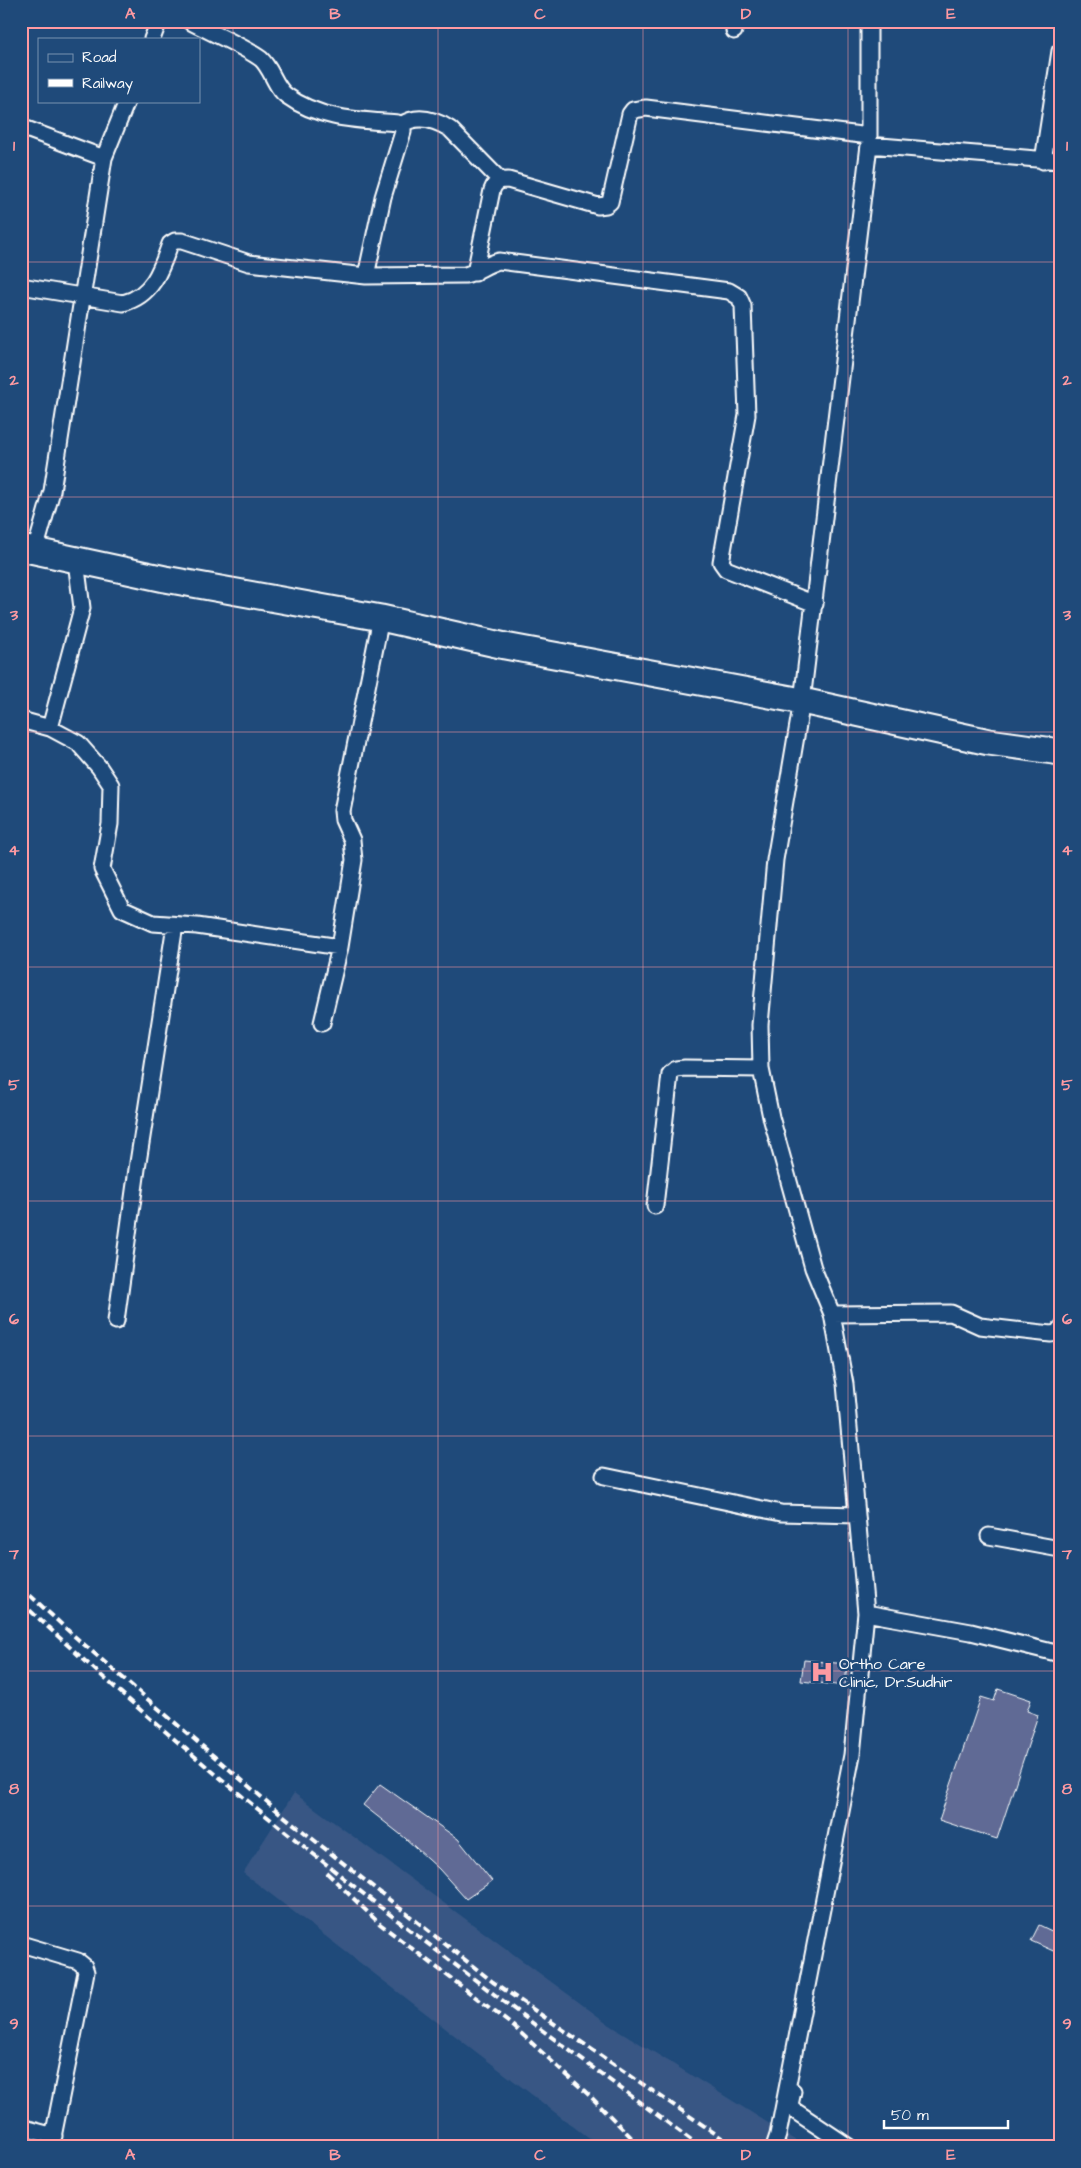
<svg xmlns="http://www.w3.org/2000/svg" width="1081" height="2168" viewBox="0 0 1081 2168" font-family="'Architects Daughter',sans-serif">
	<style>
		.built { fill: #375784 }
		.building { fill: #616b95; stroke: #fff }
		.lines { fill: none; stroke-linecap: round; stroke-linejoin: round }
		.minor-casing { stroke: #fff; stroke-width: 19 }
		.primary-casing { stroke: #fff; stroke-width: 29 }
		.minor { stroke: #1f4a7a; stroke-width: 15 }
		.primary { stroke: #1f4a7a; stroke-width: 25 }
		.rail { stroke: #fff; stroke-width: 4; stroke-dasharray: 8 4; stroke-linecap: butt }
		.grid { fill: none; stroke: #ff9aa2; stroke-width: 1; stroke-opacity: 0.55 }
		.labels { text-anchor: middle; stroke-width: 5; stroke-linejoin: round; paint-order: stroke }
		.poi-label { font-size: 16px; fill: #fff; stroke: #1f4a7a; text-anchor: start }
		.neatline { fill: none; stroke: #ff9aa2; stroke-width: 2 }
		.grid-label { font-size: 16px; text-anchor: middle; font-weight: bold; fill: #ff9aa2 }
	</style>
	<rect width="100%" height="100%" fill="#1f4a7a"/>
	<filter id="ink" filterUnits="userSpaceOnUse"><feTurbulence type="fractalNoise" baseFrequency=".02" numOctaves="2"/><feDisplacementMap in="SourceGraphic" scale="10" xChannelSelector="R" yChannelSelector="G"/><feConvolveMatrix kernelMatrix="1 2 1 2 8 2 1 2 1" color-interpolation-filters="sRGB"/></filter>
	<g filter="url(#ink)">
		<path class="built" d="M 294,1793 L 610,2025 L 807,2147 L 600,2147 L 243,1873 Z"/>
		<path class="building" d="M 804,1660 L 847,1664 L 845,1686 L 801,1681 Z
			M 998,1689 L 1031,1700 L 1027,1711 L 1038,1715 L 997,1839 L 939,1820 L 981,1697 L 994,1701 Z
			M 380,1784 L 458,1839 L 492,1881 L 466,1899 L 439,1869 L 405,1838 L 363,1805 Z
			M 1039,1925 L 1060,1935 L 1060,1954 L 1031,1941 Z"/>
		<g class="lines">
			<defs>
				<path id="minor" d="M 189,21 C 209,32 244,46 261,59 C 272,69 275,88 287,96 C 320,120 360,120 398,123 L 403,128 L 403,132 L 383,197 L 366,276
					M 734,31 L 735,21
					M 152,39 L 159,21
					M 401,125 C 417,114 434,119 450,129 L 500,180
					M 21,127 L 104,158
					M 869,145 L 1060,161
					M 1043,161 L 1060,51
					M 475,273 L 492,190 C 495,182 499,180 508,180 L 598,206 L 606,205 L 610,202 L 630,114 L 633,110 L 646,108 L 869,136
					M 21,286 L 123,303 C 152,296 161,270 170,244 L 175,241 L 182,241 L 249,263 L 366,276 L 465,275 C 478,272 486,264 499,261 L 729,291 L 739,297 L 743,306 L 747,415 L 721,562 L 726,569 L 815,604
					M 35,551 L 52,491 L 104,158 L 127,101
					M 21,720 L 50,728 L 78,743 L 99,767 L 111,785 L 110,824 L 102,869 L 122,909 L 153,923 L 197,926 L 340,947
					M 50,728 L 82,608 L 76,561
					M 322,1023 L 340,947 L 354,860 L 352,840 L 343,820 L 342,811 L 381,618
					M 655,1206 L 670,1074 L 676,1069 L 685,1068 L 761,1069
					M 832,1314 L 951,1313 L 980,1326 L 1051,1334 L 1057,1333 L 1060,1329
					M 116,1321 L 137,1169 L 175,925
					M 604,1476 L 781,1513 L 856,1515
					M 989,1536 L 1060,1549
					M 866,1613 L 971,1632 L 1060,1654
					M 21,1944 L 78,1961 L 84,1966 L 86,1972 L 51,2147
					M 793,2091 L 790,2105 L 795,2111 L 849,2147
					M 21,2127 L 54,2136
					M 774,2147 L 778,2135 L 852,1755 L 866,1613 L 845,1384 L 832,1314 L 813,1268 L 771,1117 L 761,1069 L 760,1025 L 775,860 L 802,701 L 869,145 L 869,21"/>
				<path id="primary" d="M 21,548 L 165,579 L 381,618 L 505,646 L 802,701 L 989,742 L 1060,752"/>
			</defs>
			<use href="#minor" class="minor-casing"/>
			<use href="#primary" class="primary-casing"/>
			<use href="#minor" class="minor"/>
			<use href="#primary" class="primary"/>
			<path class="rail" d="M 21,1587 L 73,1635 L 280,1813 L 493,1982 L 735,2147
				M 21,1602 C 233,1801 466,1976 701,2147
				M 327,1873 L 380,1924 L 512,2025 L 591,2097 L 641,2147"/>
		</g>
	</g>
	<path class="grid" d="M 233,21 L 233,2147M 438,21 L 438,2147M 643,21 L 643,2147M 848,21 L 848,2147M 21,262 L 1060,262M 21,497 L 1060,497M 21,732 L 1060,732M 21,967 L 1060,967M 21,1201 L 1060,1201M 21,1436 L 1060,1436M 21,1671 L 1060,1671M 21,1906 L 1060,1906"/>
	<defs>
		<symbol id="hospital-bare" viewBox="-9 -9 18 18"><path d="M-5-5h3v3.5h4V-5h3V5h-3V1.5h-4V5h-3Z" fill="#ff9aa2" stroke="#1f4a7a" stroke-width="2.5" paint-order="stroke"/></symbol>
	</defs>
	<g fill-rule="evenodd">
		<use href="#hospital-bare" x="806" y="1656" width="32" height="32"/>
	</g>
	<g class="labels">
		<g class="poi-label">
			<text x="839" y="1669">Ortho Care<tspan x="839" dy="18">Clinic, Dr.Sudhir</tspan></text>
		</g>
	</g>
	<rect width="1081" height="2168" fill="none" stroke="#1f4a7a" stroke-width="55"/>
	<rect x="38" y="38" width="162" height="65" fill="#1f4a7a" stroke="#7992af"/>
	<rect x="48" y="54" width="25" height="8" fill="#1f4a7a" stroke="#7992af"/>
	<text x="82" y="62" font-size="15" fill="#ffffff">Road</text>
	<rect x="48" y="79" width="25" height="8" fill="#ffffff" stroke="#7992af"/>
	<text x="82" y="88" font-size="15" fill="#ffffff">Railway</text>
	<path d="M884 2120v8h124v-8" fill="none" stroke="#ffffff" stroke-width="2.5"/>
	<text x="891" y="2120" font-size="15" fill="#ffffff" stroke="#1f4a7a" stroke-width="4" paint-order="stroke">50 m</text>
	<rect x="28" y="28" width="1026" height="2112" class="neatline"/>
	<g class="grid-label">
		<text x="130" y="19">A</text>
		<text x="335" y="19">B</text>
		<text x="540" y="19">C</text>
		<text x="746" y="19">D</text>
		<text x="951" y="19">E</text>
		<text x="14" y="151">1</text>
		<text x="1067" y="151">1</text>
		<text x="14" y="385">2</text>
		<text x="1067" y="385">2</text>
		<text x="14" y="620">3</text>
		<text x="1067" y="620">3</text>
		<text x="14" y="855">4</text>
		<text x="1067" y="855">4</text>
		<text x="14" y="1090">5</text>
		<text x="1067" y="1090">5</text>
		<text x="14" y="1324">6</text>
		<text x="1067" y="1324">6</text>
		<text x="14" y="1559">7</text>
		<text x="1067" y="1559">7</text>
		<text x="14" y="1794">8</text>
		<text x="1067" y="1794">8</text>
		<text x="14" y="2029">9</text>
		<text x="1067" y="2029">9</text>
		<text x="130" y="2160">A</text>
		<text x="335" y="2160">B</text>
		<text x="540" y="2160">C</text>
		<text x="746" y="2160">D</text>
		<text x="951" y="2160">E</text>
	</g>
</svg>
